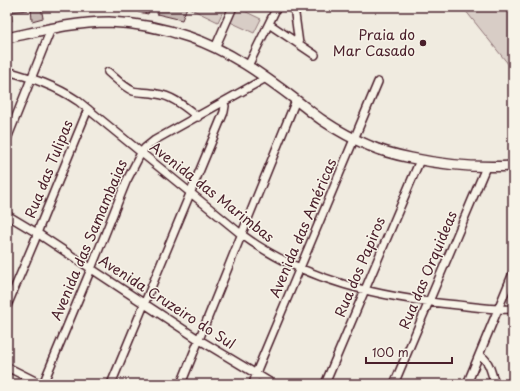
<svg xmlns="http://www.w3.org/2000/svg" width="520" height="391" viewBox="0 0 520 391" font-family="'Playpen Sans',sans-serif">
	<style>
		.green { fill: #d8cdc6; stroke: #917678 }
		.building { fill: #c6b8b3; stroke: #4a1f2b }
		.lines { fill: none; stroke-linecap: round; stroke-linejoin: round }
		.minor-casing { stroke: #4a1f2b; stroke-width: 10 }
		.secondary-casing { stroke: #4a1f2b; stroke-width: 12 }
		.minor { stroke: #f7f3e8; stroke-width: 7 }
		.secondary { stroke: #f7f3e8; stroke-width: 9 }
		.poi-dot { fill: #4a1f2b; stroke: #f7f3e8; stroke-width: 1.5 }
		.labels { text-anchor: middle; stroke-width: 3; stroke-linejoin: round; paint-order: stroke }
		.poi-label { font-size: 14px; fill: #4a1f2b; stroke: #f7f3e8; text-anchor: end }
		.street-label { font-size: 14px; fill: #4a1f2b; stroke: #f7f3e8 }
	</style>
	<rect width="100%" height="100%" fill="#f0ebe0"/>
	<filter id="ink" filterUnits="userSpaceOnUse"><feTurbulence type="fractalNoise" baseFrequency=".025" numOctaves="2"/><feDisplacementMap in="SourceGraphic" scale="8" xChannelSelector="R" yChannelSelector="G"/><feConvolveMatrix kernelMatrix="1 2 1 2 8 2 1 2 1" color-interpolation-filters="sRGB"/></filter>
	<g filter="url(#ink)">
		<path class="green" d="M 189,7 L 225,7 L 218,22 L 189,8 Z
			M 236,7 L 261,19 L 254,33 L 228,21 Z
			M 464,7 L 513,7 L 513,70 L 465,10 Z"/>
		<path class="building" d="M 7,7 L 28,7 L 28,10 L 11,12 L 12,21 L 7,21 Z
			M 31,7 L 41,7 L 43,18 L 32,21 Z
			M 139,7 L 150,7 L 148,14 L 138,12 Z
			M 158,7 L 187,7 L 182,20 L 157,14 Z"/>
		<g class="lines">
			<defs>
				<path id="minor" d="M 294,7 L 299,44
					M 269,24 L 315,55
					M 215,48 L 233,7
					M 248,66 L 277,7
					M 7,71 C 32,78 56,86 78,101 L 241,234 C 304,281 382,298 458,305 C 476,307 495,310 513,309
					M 108,72 C 115,78 124,87 133,91 C 141,93 149,92 157,94 C 173,96 185,107 198,117
					M 7,139 L 51,29
					M 7,215 L 37,233 L 198,339 L 273,384
					M 7,306 L 35,240 L 39,228 L 88,109
					M 479,355 C 490,360 491,373 495,384
					M 7,367 L 41,384
					M 43,384 L 91,269 L 126,182 L 141,153 L 145,148 L 155,140 L 266,78
					M 111,384 L 224,112 L 225,106 L 223,103
					M 181,384 L 296,100
					M 253,384 L 258,368 L 378,82
					M 325,384 L 420,160
					M 394,384 L 486,167
					M 467,384 L 513,273"/>
				<path id="secondary" d="M 7,38 C 40,31 74,22 109,22 C 136,23 163,28 189,37 C 228,50 263,75 296,100 C 304,106 313,114 322,120 C 337,130 353,139 370,146 C 383,152 397,155 411,158 C 444,165 478,168 513,166"/>
			</defs>
			<use href="#minor" class="minor-casing"/>
			<use href="#secondary" class="secondary-casing"/>
			<use href="#minor" class="minor"/>
			<use href="#secondary" class="secondary"/>
		</g>
	</g>
	<circle class="poi-dot" cx="423" cy="43" r="4"/>
	<g class="labels">
		<g class="poi-label">
			<text x="415" y="40">Praia do<tspan x="415" dy="16">Mar Casado</tspan></text>
		</g>
		<g class="street-label">
			<text transform="translate(49 169) rotate(-68)" y="5">Rua das Tulipas</text>
			<text transform="translate(212 192) rotate(38)" y="5">Avenida das Marimbas</text>
			<text transform="translate(303 228) rotate(-67)" y="5">Avenida das Américas</text>
			<text transform="translate(89 240) rotate(-67)" y="5">Avenida das Samambaias</text>
			<text transform="translate(360 267) rotate(-67)" y="5">Rua dos Papiros</text>
			<text transform="translate(428 270) rotate(-67)" y="5">Rua das Orquideas</text>
			<text transform="translate(167 302) rotate(33)" y="5">Avenida Cruzeiro do Sul</text>
		</g>
	</g>
	<rect width="520" height="391" fill="none" stroke="#f7f3e8" stroke-width="24"/>
	<rect x="12" y="12" width="496" height="367" fill="none" stroke="#4a1f2b" stroke-width="1.5" filter="url(#ink)"/>
	<path d="M366 357v6h86v-6" fill="none" stroke="#4a1f2b" stroke-width="2"/>
	<text x="372" y="357" font-size="12" fill="#4a1f2b" stroke="#f7f3e8" stroke-width="3" paint-order="stroke">100 m</text>
</svg>
